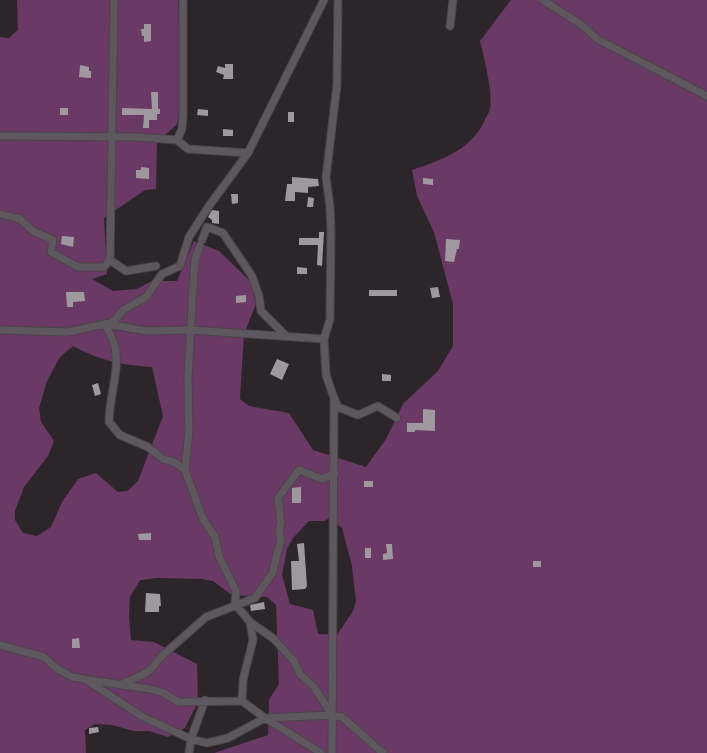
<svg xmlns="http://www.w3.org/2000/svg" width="707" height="753" viewBox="0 0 707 753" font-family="'Exo 2',sans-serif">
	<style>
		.green { fill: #6b3965; fill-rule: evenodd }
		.building { fill: #9f989e }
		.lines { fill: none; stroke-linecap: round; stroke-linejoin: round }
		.minor-casing { stroke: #4a454a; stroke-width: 9 }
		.minor { stroke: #5e575d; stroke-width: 7 }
	</style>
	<rect width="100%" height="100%" fill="#2c262b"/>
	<path class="green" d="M 17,0 L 178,0 L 182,105 L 177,124 L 157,143 L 156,189 L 145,190 L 104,218 L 107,274 L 92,279 L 113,291 L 137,289 L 152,281 L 177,281 L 194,241 L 219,251 L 250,281 L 256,304 L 244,334 L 240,399 L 249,406 L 289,413 L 313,450 L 366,467 L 386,439 L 403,404 L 438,371 L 453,346 L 453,304 L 434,232 L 417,196 L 412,170 C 442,160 473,149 485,119 C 487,116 490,111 490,108 C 493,92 484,57 480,41 L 511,0 L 707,0 L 707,753 L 214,753 L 268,735 L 269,700 L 279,684 L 276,605 L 267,597 L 232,595 L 213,581 L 201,579 L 157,578 L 140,580 L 130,597 L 129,617 L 131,640 L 154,642 L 197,664 L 198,702 L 185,728 L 168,737 L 149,731 L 134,731 L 112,725 L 95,724 L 85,730 L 86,753 L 0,753 L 0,37 L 9,38 L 18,30 ZM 73,346 C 101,361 121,365 152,367 L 163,416 L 138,481 L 127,491 L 118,492 L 96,473 L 78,479 L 62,502 L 51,527 L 37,536 L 23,533 L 15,520 L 15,511 L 24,487 L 48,456 L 54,441 L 41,422 L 39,408 L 47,381 L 60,357 ZM 330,518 L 342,528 L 352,566 L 356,601 L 353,611 L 337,635 L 318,634 L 313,610 L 290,604 L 282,575 L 287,549 L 293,538 L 309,521 L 324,521 Z"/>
	<path class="building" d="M 144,24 L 151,24 L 151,41 L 144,42 L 144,36 L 142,36 L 141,29 L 144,29 Z
		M 225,64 L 233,64 L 233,79 L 223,79 L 224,75 L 216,72 L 218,66 L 225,68 Z
		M 80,65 L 89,67 L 89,71 L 91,71 L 91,78 L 79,77 Z
		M 151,92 L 158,92 L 158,109 L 160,109 L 160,114 L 157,114 L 157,120 L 149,120 L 149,128 L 143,128 L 144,115 L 122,115 L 122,108 L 152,109 Z
		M 60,108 L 68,108 L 68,115 L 60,115 Z
		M 198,109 L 208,110 L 208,116 L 197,115 Z
		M 288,112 L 294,112 L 294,122 L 288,122 Z
		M 223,129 L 233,130 L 233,136 L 223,136 Z
		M 141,167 L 149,168 L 149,179 L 136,178 L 136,170 L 141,170 Z
		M 292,177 L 318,179 L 319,186 L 308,187 L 308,193 L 295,192 L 295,201 L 285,201 L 287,184 L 292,184 Z
		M 423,178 L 433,179 L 433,185 L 423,184 Z
		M 231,194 L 238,194 L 238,203 L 232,204 Z
		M 308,197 L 314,198 L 313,207 L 307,207 Z
		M 212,210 L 219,211 L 219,224 L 212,223 L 212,220 L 208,217 Z
		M 319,232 L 324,232 L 322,266 L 317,265 L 318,245 L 299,245 L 299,238 L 319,238 Z
		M 62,236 L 74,237 L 73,247 L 61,244 Z
		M 446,239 L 460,240 L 459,249 L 457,249 L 454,262 L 445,261 Z
		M 297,267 L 307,268 L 307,274 L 297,274 Z
		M 438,287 L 440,297 L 432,298 L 430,288 Z
		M 369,290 L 397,290 L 397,296 L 369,296 Z
		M 66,292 L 84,292 L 85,301 L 73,302 L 73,307 L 67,307 Z
		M 246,295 L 246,302 L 236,303 L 236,296 Z
		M 277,359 L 289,364 L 282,380 L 270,374 Z
		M 382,374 L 391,375 L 391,381 L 382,381 Z
		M 98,383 L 101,394 L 95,396 L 92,385 Z
		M 423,409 L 435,410 L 435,431 L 415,430 L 415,432 L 407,432 L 407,423 L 423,423 Z
		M 364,481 L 373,481 L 373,487 L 364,487 Z
		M 301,487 L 301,503 L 292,503 L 292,488 Z
		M 151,533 L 151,540 L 139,540 L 138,534 Z
		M 304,543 L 307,586 L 305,589 L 292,590 L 291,561 L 299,561 L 297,544 Z
		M 386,544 L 392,544 L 393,559 L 383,560 L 383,554 L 387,553 Z
		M 365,548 L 371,548 L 371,558 L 365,558 Z
		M 533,561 L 541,561 L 541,567 L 533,567 Z
		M 146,593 L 160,594 L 161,606 L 159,606 L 159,612 L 145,612 Z
		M 264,602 L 265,609 L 251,611 L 250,605 Z
		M 79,638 L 80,648 L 72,648 L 72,639 Z
		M 98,727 L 99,732 L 89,734 L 89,728 Z"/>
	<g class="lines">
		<defs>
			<path id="minor" d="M 543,0 L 583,26 L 597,39 L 707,96
				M 450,26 L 453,0
				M 0,136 L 137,137 L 177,140 L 188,149 L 248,153
				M 177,140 L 182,129 L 183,116 L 183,0
				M 0,214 L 20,219 L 33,231 L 53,240 L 51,252 L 78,267 L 104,267 L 110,260 L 126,271 L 156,266
				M 202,240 L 207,227 L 223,233 L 252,276 L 259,296 L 261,311 L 286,336
				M 110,260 L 114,0
				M 105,324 C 108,331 114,339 115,347 C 120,371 109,397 109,422 L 120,435 L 148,447 L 163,459 L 174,462 L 185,470 L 203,519 L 215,537 L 219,556 L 236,591 L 235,604 L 250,622 L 274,639 L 294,661 L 300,674 L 314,687 L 332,715
				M 107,324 L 147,331 L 191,330 L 324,339
				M 0,330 L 68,332 L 110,323 L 115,320 L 123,310 L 146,297 L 162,274 L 180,266 L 189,237 L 209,206 L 248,153 L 324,0
				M 334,398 L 338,407 L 358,415 L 378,406 L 397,418
				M 185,470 L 189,432 L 188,380 L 192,303 L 195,259 L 200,246
				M 0,645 L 44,657 L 56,668 L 72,677 L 85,679 L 143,717 L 191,739 L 207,743 L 228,738 L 265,718 L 321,753
				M 89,680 L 150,689 L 164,693 L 178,702 L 242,701 L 265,718 L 332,715 L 342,717 L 383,753
				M 122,684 L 148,672 L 163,655 L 206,617 L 255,598 L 273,572 L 277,554 L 281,540 L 279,532 L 281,522 L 278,498 L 299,470 L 322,479 L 335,473
				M 242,701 L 243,680 L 253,640 L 250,622
				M 189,753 L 191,739 L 205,700
				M 332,753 L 334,398 L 326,375 L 324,339 L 330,319 L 331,230 L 330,207 L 326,177 L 337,85 L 338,0"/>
		</defs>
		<use href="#minor" class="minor-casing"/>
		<use href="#minor" class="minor"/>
	</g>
</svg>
